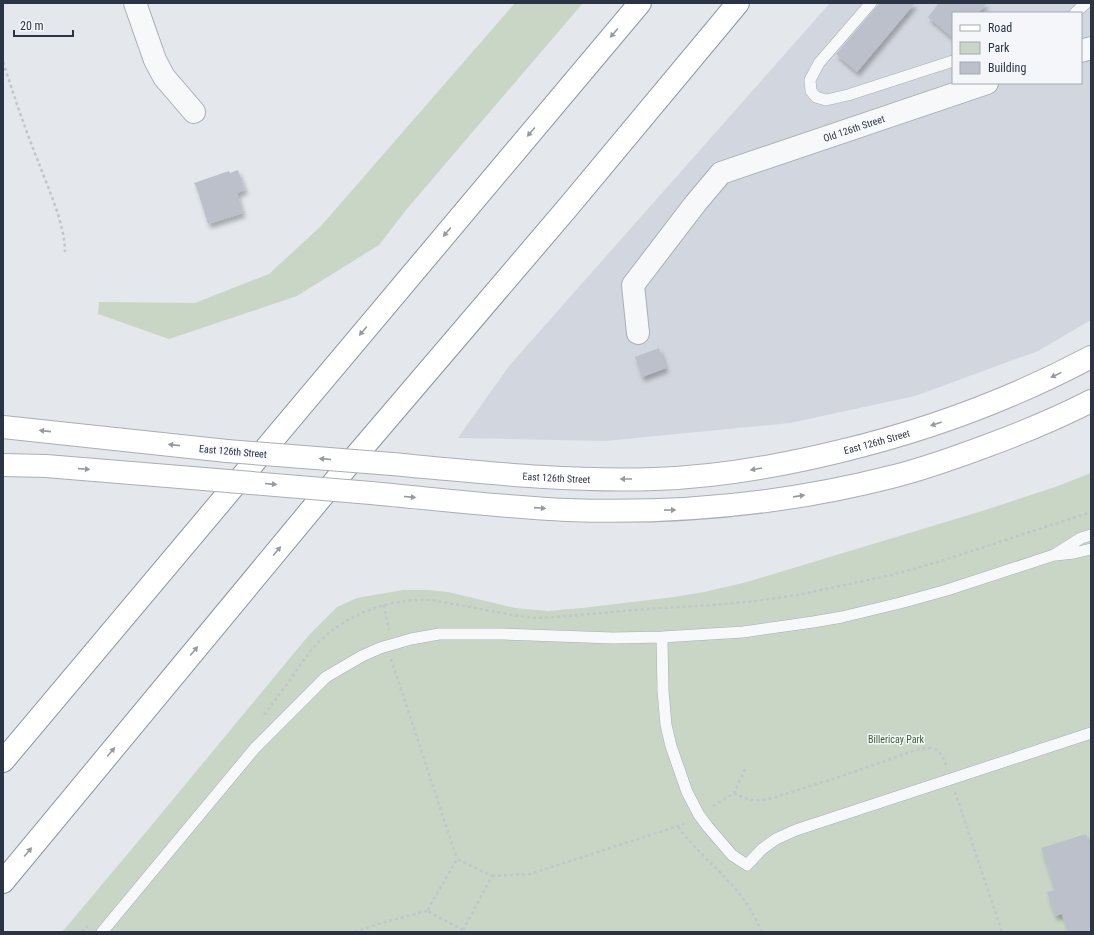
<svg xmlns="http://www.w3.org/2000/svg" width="1094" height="935" viewBox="0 0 1094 935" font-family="'Roboto Condensed',sans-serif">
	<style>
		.built { fill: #d2d6de; fill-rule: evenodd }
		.green { fill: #c9d6c5 }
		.building { fill: #bbc0ca; filter: url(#shadow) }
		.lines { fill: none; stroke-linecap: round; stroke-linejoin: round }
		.service-casing { stroke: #a9aeb7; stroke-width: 12 }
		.minor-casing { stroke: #a9aeb7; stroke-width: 24 }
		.secondary-casing { stroke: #a9aeb7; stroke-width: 24 }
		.motorway-casing { stroke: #8b94a3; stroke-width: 24 }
		.path { stroke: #c2c5cb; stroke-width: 2.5; stroke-dasharray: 3 3; stroke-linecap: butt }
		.service { stroke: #f7f8fa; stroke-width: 11 }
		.minor { stroke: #f7f8fa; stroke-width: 22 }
		.secondary { stroke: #fff; stroke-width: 22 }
		.motorway { stroke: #fff; stroke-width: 22 }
		.secondary-bridge-casing { stroke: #a9aeb7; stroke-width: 24; stroke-linecap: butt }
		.secondary-bridge { stroke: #fff; stroke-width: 22 }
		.oneway { fill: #959aa2 }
		.labels { text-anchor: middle; stroke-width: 3; stroke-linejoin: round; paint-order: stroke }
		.street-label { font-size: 10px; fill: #2b3445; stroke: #f4f6f9 }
		.park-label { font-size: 10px; fill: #3f6138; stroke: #f4f6f9 }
	</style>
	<defs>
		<filter id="shadow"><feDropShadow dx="2.5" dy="4.5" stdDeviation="2" flood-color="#0004"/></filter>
	</defs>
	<rect width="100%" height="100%" fill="#e4e7ec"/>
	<path class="built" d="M 830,3 L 1091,3 L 1091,320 L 1038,351 L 915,396 L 790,423 L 605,441 L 458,438 L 509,366 ZM 953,13 L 1081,13 L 1081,83 L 953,83 Z"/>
	<path class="green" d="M 515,3 L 583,3 L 406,210 L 379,245 L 297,296 L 169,339 L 98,314 L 99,302 L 195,303 L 269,274 L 321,226 Z
		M 1091,473 L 1091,932 L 62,932 L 141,838 L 309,635 L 337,607 L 357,598 L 403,590 L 428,590 L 448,592 L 515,608 L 548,611 L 582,608 L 674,597 L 704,592 L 747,582 L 982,511 L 1058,486 Z"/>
	<path class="building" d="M 880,3 L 915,3 L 857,72 L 836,54 Z
		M 939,3 L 987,3 L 978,13 L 953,13 L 953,38 L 928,17 Z
		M 238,170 L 245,190 L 237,193 L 243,213 L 208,224 L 197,189 L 194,183 L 229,171 L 230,173 Z
		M 659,348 L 666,368 L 642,377 L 635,357 Z
		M 1086,834 L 1091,848 L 1091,932 L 1068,932 L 1062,914 L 1055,916 L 1047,892 L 1055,890 L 1041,848 Z"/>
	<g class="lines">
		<defs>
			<path id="service" d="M 871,3 L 819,63 L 810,80 L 811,91 L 816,97 L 826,100 L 848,95 L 953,61
				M 1075,13 L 1086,3
				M 1056,555 L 1074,553 L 1091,549
				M 662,637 L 663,691 L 666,725 L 671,746 L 687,792 L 699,815 L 708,827 L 732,855 L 747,865 L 762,849 L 776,839 L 796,830 L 1091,733
				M 102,932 L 255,748 L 326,677 L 362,656 L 380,648 L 411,639 L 439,634 L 502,634 L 613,638 L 662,637 L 743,632 L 813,622 L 842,617 L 900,603 L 947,590 L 1054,555 L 1081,538 L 1091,535"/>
			<g id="minor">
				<path d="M 135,3 L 155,60 L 164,77 L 194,112"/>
				<path d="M 1081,51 L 1091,48"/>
				<path id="s1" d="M 638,333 L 633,285 L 695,204 L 721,173 L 987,83"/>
			</g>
			<g id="secondary">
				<path d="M 3,427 L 227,451"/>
				<path id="s2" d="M 392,464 C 479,472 567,482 655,479 C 718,477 780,466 841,451 C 928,430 1012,399 1091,357"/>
				<path d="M 3,465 L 46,466 L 204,479"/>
				<path d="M 371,493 C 436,499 502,507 567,510 C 675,514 785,504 891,477 C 924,469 957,457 989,445 C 1024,432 1058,418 1091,401"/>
			</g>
			<path id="motorway" d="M 3,761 L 640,3
				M 3,882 L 354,458 L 569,206 L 738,3"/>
		</defs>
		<use href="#service" class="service-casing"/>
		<use href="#minor" class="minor-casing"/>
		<use href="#secondary" class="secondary-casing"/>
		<use href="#motorway" class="motorway-casing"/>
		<path class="path" d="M 3,62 C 14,96 25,129 38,161 C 48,188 65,224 65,252
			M 384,605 L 389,630
			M 391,659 L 457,859
			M 264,715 C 273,703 281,692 290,680 C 298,668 306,656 315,646 C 344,614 390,598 432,600 L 518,616 L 535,618 L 558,617 L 645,609 L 714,605 L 756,601 L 797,595 L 892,575 L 941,561 L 1091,512
			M 955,792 L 1002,932
			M 734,793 C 748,800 752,802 769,799 L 842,776 L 916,750 C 933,745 940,748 946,765
			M 713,806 L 734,793 L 746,767
			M 678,827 C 696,851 719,869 738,892 C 749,905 755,918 762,932
			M 492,876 L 530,874 L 684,824
			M 463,930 L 427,911 L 457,859 L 492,876 L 463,930 L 463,932
			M 82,932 L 88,926
			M 355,932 L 381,923 L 427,911"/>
		<use href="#service" class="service"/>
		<use href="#minor" class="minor"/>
		<use href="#secondary" class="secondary"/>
		<use href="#motorway" class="motorway"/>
		<defs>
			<path id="secondary-bridge" d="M 227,451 L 392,464
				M 204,479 L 371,493"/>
		</defs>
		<use href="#secondary-bridge" class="secondary-bridge-casing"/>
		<use href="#secondary-bridge" class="secondary-bridge"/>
	</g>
	<defs><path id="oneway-solid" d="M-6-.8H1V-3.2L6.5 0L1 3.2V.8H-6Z"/></defs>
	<g class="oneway">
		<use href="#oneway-solid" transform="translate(614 33) rotate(130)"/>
		<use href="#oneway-solid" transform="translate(531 132) rotate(130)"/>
		<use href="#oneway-solid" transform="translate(447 232) rotate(130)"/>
		<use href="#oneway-solid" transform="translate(363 331) rotate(130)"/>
		<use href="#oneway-solid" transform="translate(1056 375) rotate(154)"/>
		<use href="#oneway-solid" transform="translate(936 424) rotate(161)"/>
		<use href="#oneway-solid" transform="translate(45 431) rotate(-174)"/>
		<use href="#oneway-solid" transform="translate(174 445) rotate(-174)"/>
		<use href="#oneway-solid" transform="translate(325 459) rotate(-175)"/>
		<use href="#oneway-solid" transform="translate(84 469) rotate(4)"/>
		<use href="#oneway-solid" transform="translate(756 469) rotate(170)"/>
		<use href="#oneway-solid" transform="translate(626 479) rotate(180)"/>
		<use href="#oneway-solid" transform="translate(271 484) rotate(5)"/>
		<use href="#oneway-solid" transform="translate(799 496) rotate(-8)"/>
		<use href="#oneway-solid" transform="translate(410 497) rotate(5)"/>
		<use href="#oneway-solid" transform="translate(540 508) rotate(4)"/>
		<use href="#oneway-solid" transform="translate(670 510) rotate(-1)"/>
		<use href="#oneway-solid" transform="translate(277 551) rotate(-50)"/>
		<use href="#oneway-solid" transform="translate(194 651) rotate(-50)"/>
		<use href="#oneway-solid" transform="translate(111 752) rotate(-50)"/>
		<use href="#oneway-solid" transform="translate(28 852) rotate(-50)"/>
	</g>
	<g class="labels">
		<g class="street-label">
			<text dy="4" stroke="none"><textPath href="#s1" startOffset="331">Old 126th Street</textPath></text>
			<text dy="4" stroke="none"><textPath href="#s2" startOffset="489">East 126th Street</textPath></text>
			<text transform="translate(233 451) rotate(5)" y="4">East 126th Street</text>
			<text dy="4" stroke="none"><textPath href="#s2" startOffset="165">East 126th Street</textPath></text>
		</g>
		<g class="park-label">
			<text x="896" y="743">Billericay Park</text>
		</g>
	</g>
	<rect width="1094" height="935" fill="none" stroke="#2b3445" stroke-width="8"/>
	<rect x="952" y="12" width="130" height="72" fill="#f4f6f9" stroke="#a4a8b1"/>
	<rect x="960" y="25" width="20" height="6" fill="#ffffff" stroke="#a4a8b1"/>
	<text x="988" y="32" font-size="12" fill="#2b3445">Road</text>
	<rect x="960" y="42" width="20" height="12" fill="#c9d6c5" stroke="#a4a8b1"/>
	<text x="988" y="52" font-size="12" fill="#2b3445">Park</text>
	<rect x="960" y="62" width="20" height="12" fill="#bbc0ca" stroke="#a4a8b1"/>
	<text x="988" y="72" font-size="12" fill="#2b3445">Building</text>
	<path d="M14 30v6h59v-6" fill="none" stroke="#2b3445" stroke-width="2"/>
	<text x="20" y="30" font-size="12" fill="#2b3445" stroke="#f4f6f9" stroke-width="3" paint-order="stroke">20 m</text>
</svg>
